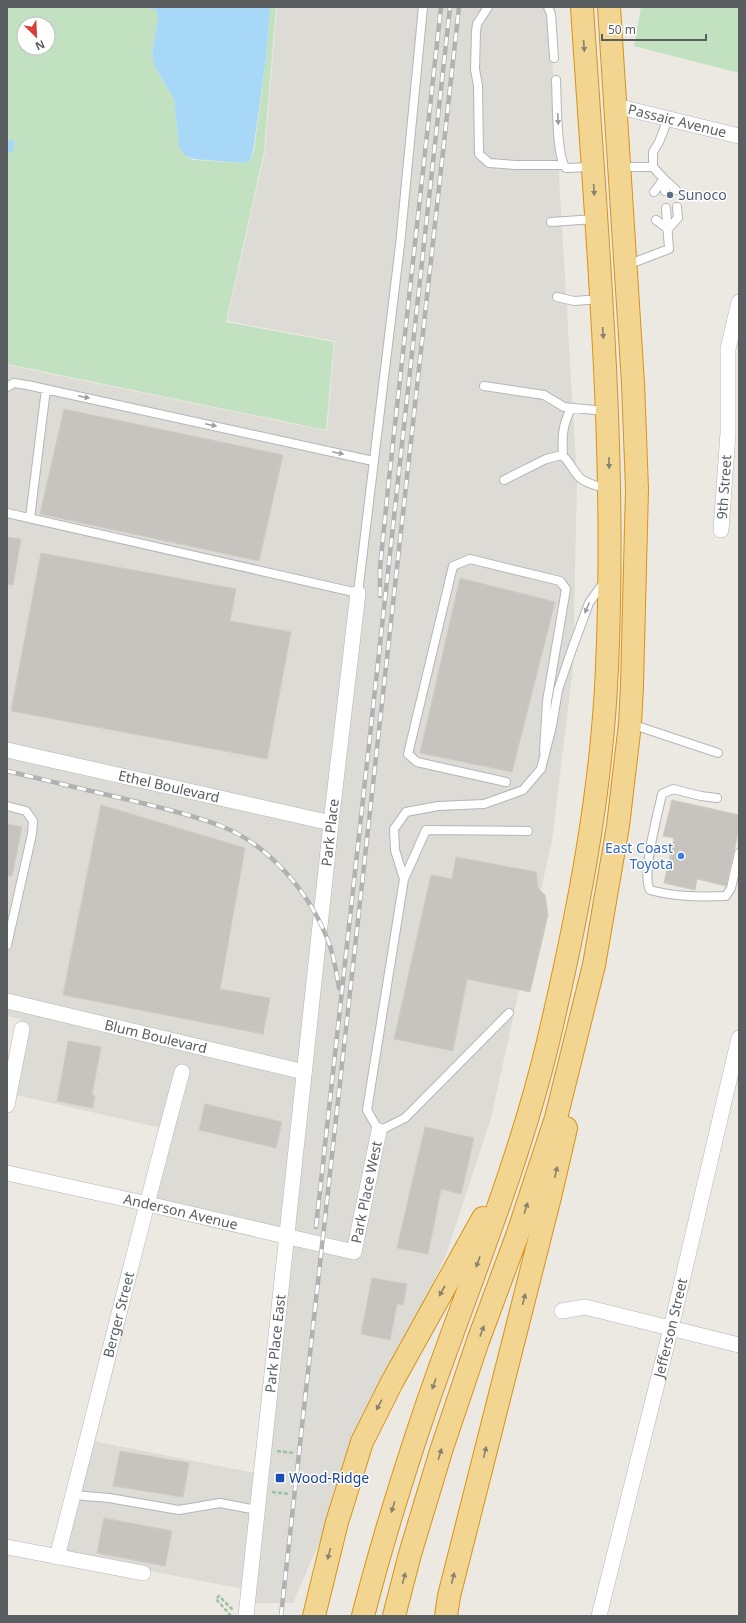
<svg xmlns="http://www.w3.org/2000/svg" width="746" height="1623" viewBox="0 0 746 1623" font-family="'Noto Sans',sans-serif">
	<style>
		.industrial { fill: #dddbd6 }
		.green { fill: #c2e1c0; fill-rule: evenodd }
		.water { fill: #a7d8f7 }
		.building { fill: #c7c4bf; stroke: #d0cac1 }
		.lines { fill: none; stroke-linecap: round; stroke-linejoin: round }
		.lane-casing { stroke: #b3b5b8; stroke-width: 10 }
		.street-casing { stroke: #b3b5b8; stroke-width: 16 }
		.highway-casing { stroke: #d99215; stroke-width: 24 }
		.path { stroke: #9ac2a3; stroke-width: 2.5; stroke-dasharray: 4 2; stroke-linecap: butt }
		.lane { stroke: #fff; stroke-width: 8 }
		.street { stroke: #fff; stroke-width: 15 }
		.highway { stroke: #f3d592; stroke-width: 22 }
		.rail-casing { stroke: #b0b1b1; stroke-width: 4.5 }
		.rail { stroke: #fff; stroke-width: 3; stroke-dasharray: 9; stroke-linecap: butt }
		.oneway { fill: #888270 }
		.oneway2 { fill: #9c9ea0 }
		.service-dot { fill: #5c6f8a; stroke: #fff; stroke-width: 1.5 }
		.shop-dot { fill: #3f7fe0; stroke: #fff; stroke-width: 1.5 }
		.transit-dot { fill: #1a4fb4; stroke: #fff; stroke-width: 1.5 }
		.labels { text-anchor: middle; stroke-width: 3; stroke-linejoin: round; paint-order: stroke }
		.street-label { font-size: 14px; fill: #5a5e61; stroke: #fff }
		.service-label { font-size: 14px; fill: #4e5e75; stroke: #fff; text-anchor: start }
		.shop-label { font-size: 14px; fill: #366cbe; stroke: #fff; text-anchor: end }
		.transit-label { font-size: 14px; fill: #164399; stroke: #fff; text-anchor: start }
	</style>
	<rect width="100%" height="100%" fill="#ece9e2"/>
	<path class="industrial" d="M 277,7 L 549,7 L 577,480 L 573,668 L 552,840 L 491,1118 L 447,1252 L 372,1420 L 293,1603 L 248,1603 L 249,1590 L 61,1554 L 88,1440 L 260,1474 L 288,1240 L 147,1206 L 166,1129 L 7,1093 L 20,1019 L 7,1016 L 7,365 L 327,431 L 335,341 L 227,321 L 265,152 Z"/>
	<path class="green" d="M 7,7 L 144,7 L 156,10 L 158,17 L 152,54 L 155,67 L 174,99 L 179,146 L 184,155 L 193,160 L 244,163 L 250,161 L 254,151 L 266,59 L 270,7 L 276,7 L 264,152 L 226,322 L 334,342 L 326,430 L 7,364 L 7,152 L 13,152 L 15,142 L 7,140 ZM 24,24 L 48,24 L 48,48 L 24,48 Z
		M 641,7 L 739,7 L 739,73 L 634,46 Z"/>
	<path class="water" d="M 145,7 L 270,7 L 266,59 L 253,151 L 250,161 L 244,163 L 193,159 L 184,155 L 179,146 L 174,99 L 155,67 L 152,54 L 158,17 L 156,10 Z
		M 7,140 L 15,141 L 13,152 L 7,152 Z"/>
	<path class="building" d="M 64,409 L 283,455 L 259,561 L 40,514 Z
		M 7,537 L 21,539 L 13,585 L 7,584 Z
		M 41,553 L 236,589 L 230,621 L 291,632 L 267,759 L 11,711 Z
		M 460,578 L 555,602 L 512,772 L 420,753 Z
		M 672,800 L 739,815 L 739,829 L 726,886 L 697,879 L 695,890 L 664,883 L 674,838 L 663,836 Z
		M 101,805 L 245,848 L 220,989 L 270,998 L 263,1034 L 63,995 Z
		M 7,824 L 22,827 L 12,876 L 7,876 Z
		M 456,857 L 536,872 L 538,888 L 545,895 L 548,915 L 530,992 L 467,979 L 453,1051 L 394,1039 L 431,875 L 452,879 Z
		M 68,1041 L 101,1047 L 92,1095 L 95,1096 L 93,1108 L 57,1101 Z
		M 205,1104 L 282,1122 L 276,1148 L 199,1130 Z
		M 425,1127 L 474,1138 L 461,1194 L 441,1189 L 428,1254 L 397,1248 Z
		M 372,1278 L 407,1284 L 403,1305 L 397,1304 L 390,1340 L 361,1334 Z
		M 120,1451 L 189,1463 L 183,1497 L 113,1486 Z
		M 104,1518 L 172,1531 L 165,1566 L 97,1553 Z"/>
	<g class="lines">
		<defs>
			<path id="lane" d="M 488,7 L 477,24 L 476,32 L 475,69 L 478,86 L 479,154 L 489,163 L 516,165 L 562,165
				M 548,7 L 551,14 L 554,58
				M 556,80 C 557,97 556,158 566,168 L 591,167
				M 620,167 L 653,167
				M 665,191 L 664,179 L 653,167 L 653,152 L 659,142 L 668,119
				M 654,192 L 664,179 L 676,190
				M 656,220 L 668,229 L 678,218 L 677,207
				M 551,222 L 595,219
				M 627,265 L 669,249 L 666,208
				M 557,297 L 574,301 L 601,299
				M 484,386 L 544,395 L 564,407 L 605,411
				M 7,387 L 14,383 L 27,385 L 373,461
				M 563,456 C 562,438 562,425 571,409
				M 504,480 L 546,459 L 562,455 C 570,462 573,471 580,478 C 587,484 598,486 607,489
				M 7,513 L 358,593 L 400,245 L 423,7
				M 30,518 L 46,389
				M 631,724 L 718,753
				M 506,782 L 417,762 L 408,754 L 453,566 L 470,559 L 560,581 L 566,589 L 547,701 L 544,751
				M 717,798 L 701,796 L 673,789 L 662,794 C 658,813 641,875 650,890 C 675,897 700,897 726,896 L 731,888 L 739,853
				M 7,806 L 26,811 L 33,821 L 32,834 L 7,945
				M 404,879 L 395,850 L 394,829 L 406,812 L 438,806 L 484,804 L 523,790 L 541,769 L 552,726 L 558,690 L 571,652 L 589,603 L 604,582
				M 509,1013 L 405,1118 L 379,1131 L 367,1110 L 404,879 L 426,830 L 528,831
				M 73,1495 L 109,1498 L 179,1510 L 220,1503 L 257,1510"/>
			<g id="street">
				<path id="s1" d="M 616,106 L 739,136"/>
				<path id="s2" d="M 721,530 L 728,433 L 728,349 L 739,302"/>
				<path id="s3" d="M 7,750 L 331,823"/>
				<path id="s4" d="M 7,1001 L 304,1072"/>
				<path d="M 7,1105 L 22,1029"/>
				<path id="s5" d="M 7,1173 L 148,1204 L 354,1252 L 379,1131"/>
				<path d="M 562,1311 L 585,1307 L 739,1345"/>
				<path d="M 7,1547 L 143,1573"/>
				<path id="s6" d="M 57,1557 C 99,1396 138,1233 182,1072"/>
				<path id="s7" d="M 246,1616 L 331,823 L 358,593"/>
				<path id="s8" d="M 599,1616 L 671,1328 L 739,1038"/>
			</g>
			<path id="highway" d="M 314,1616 L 337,1522 L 362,1442 L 391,1384 L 483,1218
				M 363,1616 C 381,1546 402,1478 425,1410 C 467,1288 518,1168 548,1042 C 577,919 602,793 607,667 C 617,447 596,227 582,7
				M 394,1616 L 410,1554 L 442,1448 L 478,1341 L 517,1236 L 556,1118 L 594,965 L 618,826 L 630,724 L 632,685 L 637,489 L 633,383 L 609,7
				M 446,1616 L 449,1596 L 550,1197 L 566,1128"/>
		</defs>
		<use href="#lane" class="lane-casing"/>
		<use href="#street" class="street-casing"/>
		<use href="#highway" class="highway-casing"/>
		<path class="path" d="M 277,1451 L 294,1453
			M 272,1492 L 290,1494
			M 231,1616 L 216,1599 L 219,1596 L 233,1610"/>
		<use href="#lane" class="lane"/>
		<use href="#street" class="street"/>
		<use href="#highway" class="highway"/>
		<defs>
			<path id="rail" d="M 380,596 L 380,568 L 388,488 L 441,7
				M 7,771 C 46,780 86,790 125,799 C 158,807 190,814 221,826 C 269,845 308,891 327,938 C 334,954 336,971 339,988
				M 316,1227 L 450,7
				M 281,1616 L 459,7"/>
		</defs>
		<use href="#rail" class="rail-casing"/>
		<use href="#rail" class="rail"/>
	</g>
	<defs><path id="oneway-solid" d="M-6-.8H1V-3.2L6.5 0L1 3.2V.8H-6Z"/></defs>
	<g class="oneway">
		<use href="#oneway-solid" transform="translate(584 46) rotate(86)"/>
		<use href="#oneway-solid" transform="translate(594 190) rotate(86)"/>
		<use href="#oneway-solid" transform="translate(603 333) rotate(86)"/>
		<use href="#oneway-solid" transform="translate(609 463) rotate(89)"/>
		<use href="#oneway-solid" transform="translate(556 1172) rotate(-77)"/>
		<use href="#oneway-solid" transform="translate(526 1208) rotate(-72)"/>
		<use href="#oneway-solid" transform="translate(478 1262) rotate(110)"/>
		<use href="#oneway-solid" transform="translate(442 1291) rotate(119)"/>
		<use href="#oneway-solid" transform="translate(524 1299) rotate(-76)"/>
		<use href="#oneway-solid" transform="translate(482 1331) rotate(-70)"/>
		<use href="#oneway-solid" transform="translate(434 1384) rotate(110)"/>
		<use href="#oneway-solid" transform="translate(379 1405) rotate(118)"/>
		<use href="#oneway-solid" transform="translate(485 1452) rotate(-76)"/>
		<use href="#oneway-solid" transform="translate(440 1454) rotate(-73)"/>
		<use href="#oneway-solid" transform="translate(393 1507) rotate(107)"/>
		<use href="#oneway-solid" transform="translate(329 1554) rotate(104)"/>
		<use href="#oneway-solid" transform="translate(404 1578) rotate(-76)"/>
		<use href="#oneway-solid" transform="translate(453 1578) rotate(-76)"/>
	</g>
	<g class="oneway2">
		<use href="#oneway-solid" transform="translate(558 119) rotate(87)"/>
		<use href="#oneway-solid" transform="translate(84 397) rotate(12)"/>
		<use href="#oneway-solid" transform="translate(211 425) rotate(12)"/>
		<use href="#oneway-solid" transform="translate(338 453) rotate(12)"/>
		<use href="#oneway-solid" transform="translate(587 608) rotate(113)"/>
	</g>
	<circle class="service-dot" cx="670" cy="195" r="4"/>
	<circle class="shop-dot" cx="681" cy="856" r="4"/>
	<rect class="transit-dot" x="275" y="1473" width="10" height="10" rx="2"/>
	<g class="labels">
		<g class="street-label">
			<text dy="5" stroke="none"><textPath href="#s1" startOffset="63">Passaic Avenue</textPath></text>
			<text dy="5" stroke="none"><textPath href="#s2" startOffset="43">9th Street</textPath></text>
			<text dy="5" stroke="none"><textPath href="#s3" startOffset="166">Ethel Boulevard</textPath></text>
			<text dy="5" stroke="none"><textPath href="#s7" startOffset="788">Park Place</textPath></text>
			<text dy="5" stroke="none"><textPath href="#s4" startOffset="153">Blum Boulevard</textPath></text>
			<text dy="5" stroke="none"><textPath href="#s5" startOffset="417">Park Place West</textPath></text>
			<text dy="5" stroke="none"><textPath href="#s5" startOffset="178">Anderson Avenue</textPath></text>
			<text dy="5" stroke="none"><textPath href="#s6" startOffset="250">Berger Street</textPath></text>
			<text dy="5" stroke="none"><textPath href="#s8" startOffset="297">Jefferson Street</textPath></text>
			<text dy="5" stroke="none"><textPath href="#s7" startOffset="274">Park Place East</textPath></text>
		</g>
		<g class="service-label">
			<text x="678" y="200">Sunoco</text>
		</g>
		<g class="shop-label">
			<text x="673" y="853">East Coast<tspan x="673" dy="16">Toyota</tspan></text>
		</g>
		<g class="transit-label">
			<text x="289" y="1483">Wood-Ridge</text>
		</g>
	</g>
	<rect width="746" height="1623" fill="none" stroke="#5a5e61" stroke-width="16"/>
	<g transform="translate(36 36) rotate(156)"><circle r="19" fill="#ffffff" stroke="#bdbfc0"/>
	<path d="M0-3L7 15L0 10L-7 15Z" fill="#d8403b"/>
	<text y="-6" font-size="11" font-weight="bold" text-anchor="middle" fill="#5a5e61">N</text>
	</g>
	<path d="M602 34v6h104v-6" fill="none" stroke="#5a5e61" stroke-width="2"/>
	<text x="608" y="34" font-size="12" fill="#5a5e61" stroke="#ffffff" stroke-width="3" paint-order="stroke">50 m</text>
</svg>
